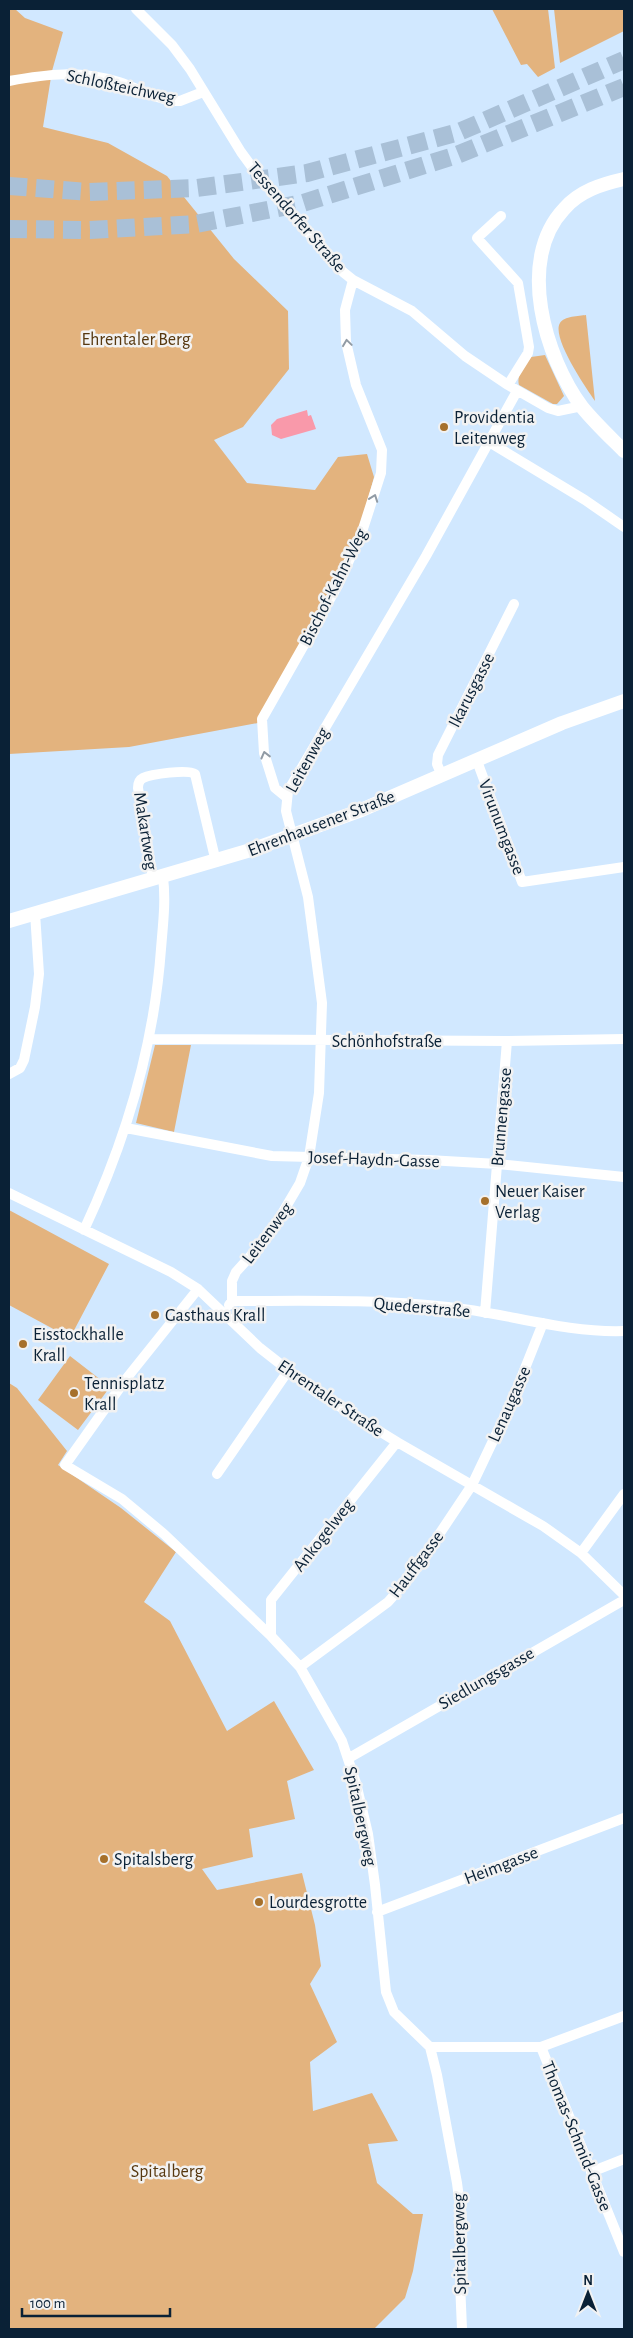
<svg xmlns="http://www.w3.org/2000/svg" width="633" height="2338" viewBox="0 0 633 2338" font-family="'Alegreya Sans',sans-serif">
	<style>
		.green { fill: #e3b37e }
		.water { fill: #f999aa }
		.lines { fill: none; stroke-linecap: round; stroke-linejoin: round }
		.highway-tunnel { stroke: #a9c0d7; stroke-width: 18; stroke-dasharray: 18 9; stroke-linecap: butt }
		.street { stroke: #fff; stroke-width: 10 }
		.secondary { stroke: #fff; stroke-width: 14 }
		.oneway { stroke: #919ba5 }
		.poi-dot { fill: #a6702b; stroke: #f2f2f2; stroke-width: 2 }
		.labels { text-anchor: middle; stroke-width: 5; stroke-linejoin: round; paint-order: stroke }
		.street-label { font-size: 18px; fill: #0a2136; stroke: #f2f2f2 }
		.park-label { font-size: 18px; fill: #57380f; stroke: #f2f2f2 }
		.poi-label { font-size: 18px; fill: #0a2136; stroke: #f2f2f2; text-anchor: start }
	</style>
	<rect width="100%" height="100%" fill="#d1e8ff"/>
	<path class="green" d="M 9,9 L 15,9 L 25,18 L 63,32 L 52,71 L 43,127 L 108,143 L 167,176 L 234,259 L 288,311 L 289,369 L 243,427 L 214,440 L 247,483 L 315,490 L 338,457 L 367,454 L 374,477 L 360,529 L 345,564 L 258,723 L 129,747 L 9,754 Z
		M 492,9 L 548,9 L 555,68 L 538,77 L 527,64 L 521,65 Z
		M 554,9 L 624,9 L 624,31 L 560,63 Z
		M 586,315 L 595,401 C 586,388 551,337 560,323 C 564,316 579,316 586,315 Z
		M 545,355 L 564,396 L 557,404 L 553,404 L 519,385 C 516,374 525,366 531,357 Z
		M 155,1045 L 191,1045 L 174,1132 L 136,1123 Z
		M 9,1210 L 109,1264 L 70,1338 L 9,1305 Z
		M 70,1356 L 110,1387 L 78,1430 L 38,1400 Z
		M 9,1383 L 17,1388 L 67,1451 L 58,1465 L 121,1508 L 176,1552 L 144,1602 L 170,1621 L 227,1731 L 274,1701 L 314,1770 L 287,1781 L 295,1819 L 249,1829 L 253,1857 L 202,1869 L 217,1890 L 302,1873 L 315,1925 L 321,1966 L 310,1984 L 337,2042 L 310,2062 L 313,2111 L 372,2093 L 398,2141 L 368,2144 L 377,2183 L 413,2214 L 423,2214 L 413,2271 L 405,2298 L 374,2329 L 9,2329 Z"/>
	<path class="water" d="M 307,410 L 308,416 L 311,415 L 316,429 L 281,439 L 272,435 L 271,425 L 277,419 Z"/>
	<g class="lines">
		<path class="highway-tunnel" d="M 9,186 L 89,192 L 197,188 L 307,173 L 459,132 L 624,60
			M 9,229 L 90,230 L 196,224 L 303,203 L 457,155 L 624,87"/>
		<path class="street" d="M 136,9 L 172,45 L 190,69 L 241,152 L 260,178 L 343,272 L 353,280 L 412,311 L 465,356 L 508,385 L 548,408 L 558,411 L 582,406
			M 9,81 C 48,74 79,70 119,82 C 137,88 154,98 173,101 L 180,101 L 203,92
			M 501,216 L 477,238 L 518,283 L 529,347 L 528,353 L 508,385
			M 489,442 L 585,500 L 624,527
			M 477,761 L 522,882 L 624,867
			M 442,776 L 437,764 L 438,755 L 514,604
			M 286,797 L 275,788 L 264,753 L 262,719 L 338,585 L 362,532 L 381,473 L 382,450 L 356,385 L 346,342 L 345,310 L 353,280
			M 153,879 L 138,788 C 138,784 139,780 143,778 C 151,774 188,769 195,774 L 216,862
			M 149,1039 L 507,1041 L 624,1039
			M 9,1074 L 20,1068 L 24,1060 L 35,1007 L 39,974 L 35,913
			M 126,1128 L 272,1156 L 428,1160 L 498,1164 L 624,1177
			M 9,1193 L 171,1272 L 198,1289 L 260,1348 L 316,1392 L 397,1442 L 543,1526 L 581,1553 L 624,1595
			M 84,1230 C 126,1140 154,1047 161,949 C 163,924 166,901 163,877
			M 198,1289 L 126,1379 L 65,1465 L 122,1499 L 164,1534 L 271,1636 L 300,1667 L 342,1741 L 356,1783 L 368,1834 L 375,1885 L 386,1992 L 394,2012 L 430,2047 L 437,2075 L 457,2183 L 462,2221 L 460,2282 L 462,2329
			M 232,1301 L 232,1281 L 236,1272 L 270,1234 L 300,1183 L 309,1157 L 319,1093 L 322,1003 L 308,897 L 286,811 L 288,791 L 426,556 L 517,391
			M 229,1305 L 232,1301 C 304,1301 376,1299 448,1307 C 507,1313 564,1333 624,1331
			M 485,1313 L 507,1041
			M 217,1474 L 288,1371
			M 581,1553 L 624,1494
			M 271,1636 L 271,1600 L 397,1442
			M 300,1667 L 388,1602 L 412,1575 L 472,1485 L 512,1401 L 543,1323
			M 349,1758 L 624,1600
			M 377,1912 L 624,1818
			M 430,2047 L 541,2047 L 624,2016
			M 541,2047 L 624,2252
			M 591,2172 L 624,2159"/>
		<path class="secondary" d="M 624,179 C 602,184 579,191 564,209 C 516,260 545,357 582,407 C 595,423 610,437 624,451
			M 9,921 L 254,849 L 359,811 L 562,723 L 624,701"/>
	</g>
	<defs><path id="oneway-chevron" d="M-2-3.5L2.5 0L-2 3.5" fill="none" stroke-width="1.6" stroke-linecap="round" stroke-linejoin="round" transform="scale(1.25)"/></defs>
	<g class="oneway">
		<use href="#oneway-chevron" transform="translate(347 343) rotate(-98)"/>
		<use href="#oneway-chevron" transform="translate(374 498) rotate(-70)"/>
		<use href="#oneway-chevron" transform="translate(265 755) rotate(-104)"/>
	</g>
	<g class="poi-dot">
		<circle cx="444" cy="427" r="5"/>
		<circle cx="485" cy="1201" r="5"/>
		<circle cx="155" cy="1315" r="5"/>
		<circle cx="23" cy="1344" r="5"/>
		<circle cx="74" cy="1393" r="5"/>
		<circle cx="104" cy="1859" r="5"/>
		<circle cx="259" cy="1902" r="5"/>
	</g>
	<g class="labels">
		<g class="street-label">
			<text transform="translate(121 86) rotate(12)" y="6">Schloßteichweg</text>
			<text transform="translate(297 217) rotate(49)" y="6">Tessendorfer Straße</text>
			<text transform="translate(333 587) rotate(-63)" y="6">Bischof-Kahn-Weg</text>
			<text transform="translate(471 690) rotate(-63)" y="6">Ikarusgasse</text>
			<text transform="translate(307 760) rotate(-61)" y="6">Leitenweg</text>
			<text transform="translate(321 823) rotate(-21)" y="6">Ehrenhausener Straße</text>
			<text transform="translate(502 827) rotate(69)" y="6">Virunumgasse</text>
			<text transform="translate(146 831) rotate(81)" y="6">Makartweg</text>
			<text x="387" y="1047">Schönhofstraße</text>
			<text transform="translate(501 1117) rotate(-85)" y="6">Brunnengasse</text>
			<text transform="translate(374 1159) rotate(2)" y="6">Josef-Haydn-Gasse</text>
			<text transform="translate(267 1233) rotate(-53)" y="6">Leitenweg</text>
			<text transform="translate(422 1307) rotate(5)" y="6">Quederstraße</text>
			<text transform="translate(331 1398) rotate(34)" y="6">Ehrentaler Straße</text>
			<text transform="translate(509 1404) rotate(-66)" y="6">Lenaugasse</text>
			<text transform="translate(323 1535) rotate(-52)" y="6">Ankogelweg</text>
			<text transform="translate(416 1564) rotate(-53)" y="6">Hauffgasse</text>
			<text transform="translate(486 1678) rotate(-30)" y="6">Siedlungsgasse</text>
			<text transform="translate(361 1816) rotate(78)" y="6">Spitalbergweg</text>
			<text transform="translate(501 1865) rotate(-21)" y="6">Heimgasse</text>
			<text transform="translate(577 2136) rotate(68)" y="6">Thomas-Schmid-Gasse</text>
			<text transform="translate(459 2244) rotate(-91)" y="6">Spitalbergweg</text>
		</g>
		<g class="park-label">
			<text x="136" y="345">Ehrentaler Berg</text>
			<text x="167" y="2177">Spitalberg</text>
		</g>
		<g class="poi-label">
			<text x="454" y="423">Providentia<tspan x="454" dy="21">Leitenweg</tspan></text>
			<text x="495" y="1197">Neuer Kaiser<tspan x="495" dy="21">Verlag</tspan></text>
			<text x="165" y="1321">Gasthaus Krall</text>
			<text x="33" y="1340">Eisstockhalle<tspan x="33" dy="21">Krall</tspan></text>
			<text x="84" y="1389">Tennisplatz<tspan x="84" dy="21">Krall</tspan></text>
			<text x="114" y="1865">Spitalsberg</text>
			<text x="269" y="1908">Lourdesgrotte</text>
		</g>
	</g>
	<rect width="633" height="2338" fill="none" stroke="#0a2136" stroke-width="20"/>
	<g transform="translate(588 2293)" stroke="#f2f2f2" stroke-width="4" paint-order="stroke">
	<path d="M0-4L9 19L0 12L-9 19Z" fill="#0a2136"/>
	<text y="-8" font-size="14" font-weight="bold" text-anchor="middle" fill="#0a2136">N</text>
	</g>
	<path d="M22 2308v8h148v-8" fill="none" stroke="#0a2136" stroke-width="2.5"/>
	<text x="30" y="2308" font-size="15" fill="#0a2136" stroke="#f2f2f2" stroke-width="4" paint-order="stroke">100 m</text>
</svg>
